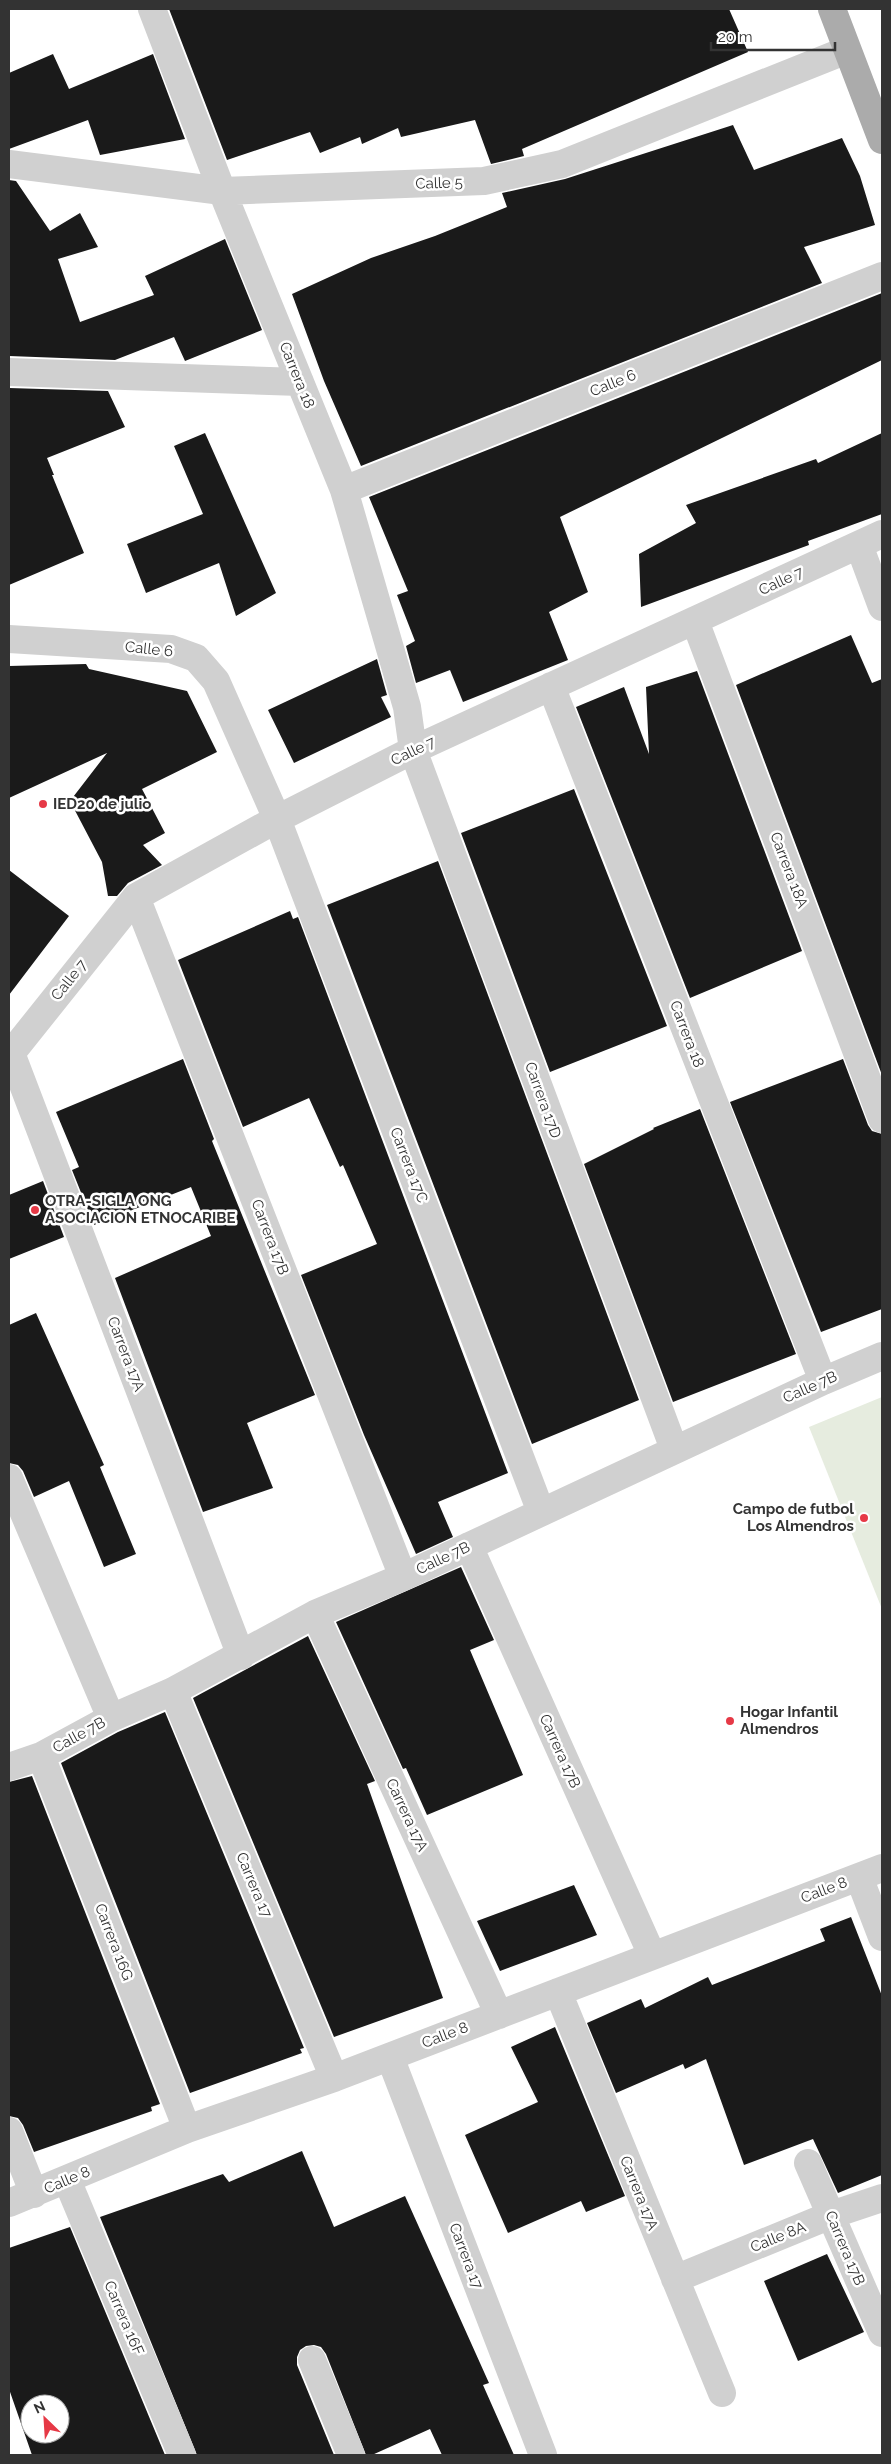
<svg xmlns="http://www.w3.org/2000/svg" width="891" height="2464" viewBox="0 0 891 2464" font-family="Raleway,sans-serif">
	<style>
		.garden { fill: #e6ecdf }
		.building { fill: #1a1a1a; fill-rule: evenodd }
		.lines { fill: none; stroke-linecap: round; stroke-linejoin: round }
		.minor { stroke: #d0d0d0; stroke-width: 28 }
		.major { stroke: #ababab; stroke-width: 28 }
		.poi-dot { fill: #e63946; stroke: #fff; stroke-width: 2 }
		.labels { text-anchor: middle; stroke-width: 5; stroke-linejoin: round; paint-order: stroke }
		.street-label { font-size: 15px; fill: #333; stroke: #fff }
		.poi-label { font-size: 15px; font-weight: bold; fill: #333; stroke: #fff; text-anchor: start }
	</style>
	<rect width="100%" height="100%" fill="#fff"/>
	<path class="garden" d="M 882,1397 L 882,1609 L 809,1427 Z"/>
	<path class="building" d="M 169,9 L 729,9 L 748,52 L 522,149 L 524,156 L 491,164 L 475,120 L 401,137 L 398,128 L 362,144 L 360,137 L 320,153 L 310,132 L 227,160 Z
		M 53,54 L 69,89 L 153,54 L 185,139 L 100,155 L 88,120 L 9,149 L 9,73 Z
		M 733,125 L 754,170 L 842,138 L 860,176 L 875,225 L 804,247 L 822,283 L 361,466 L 324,381 L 292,294 L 371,258 L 435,236 L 507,207 L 502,193 L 565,179 Z
		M 9,180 L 16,181 L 50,231 L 80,213 L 98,247 L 58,259 L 80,322 L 154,295 L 145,276 L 225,239 L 262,330 L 185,361 L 174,337 L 115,360 L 9,356 Z
		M 882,293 L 882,360 L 560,517 L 588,592 L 549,612 L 568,660 L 463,702 L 450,670 L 416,683 L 406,646 L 415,641 L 397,595 L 408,591 L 369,497 Z
		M 9,388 L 108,391 L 125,427 L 47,458 L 54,475 L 52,475 L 84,553 L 9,585 Z
		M 205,433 L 276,593 L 236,616 L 219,563 L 146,593 L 127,544 L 203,514 L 174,446 Z
		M 882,433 L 882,514 L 808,541 L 809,545 L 641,607 L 639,554 L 696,523 L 686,505 L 816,459 L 818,463 Z
		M 851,635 L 872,683 L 882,679 L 882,1075 L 736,685 Z
		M 377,659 L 387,695 L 381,697 L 391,717 L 294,763 L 268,710 Z
		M 86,664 L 89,669 L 187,691 L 217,752 L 142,789 L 165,833 L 143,845 L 162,865 L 128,883 L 117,896 L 108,896 L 102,862 L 70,801 L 107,753 L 9,798 L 9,666 Z
		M 697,671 L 802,951 L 690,998 L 576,707 L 624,687 L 649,754 L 646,687 Z
		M 574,789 L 667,1026 L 550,1072 L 461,833 Z
		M 438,861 L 639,1400 L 532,1444 L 327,905 Z
		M 9,870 L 69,916 L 9,995 Z
		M 290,911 L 293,919 L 298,917 L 508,1473 L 438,1502 L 453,1537 L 416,1554 L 364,1435 L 301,1275 L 377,1244 L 343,1165 L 340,1167 L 309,1098 L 243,1127 L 178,960 Z
		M 183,1059 L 214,1139 L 212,1141 L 315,1395 L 247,1423 L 273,1488 L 203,1512 L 115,1278 L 211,1236 L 191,1187 L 94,1225 L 72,1170 L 79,1167 L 56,1112 Z
		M 843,1059 L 868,1125 L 872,1131 L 882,1134 L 882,1309 L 821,1332 L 730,1102 Z
		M 700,1109 L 796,1354 L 673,1402 L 584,1164 L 654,1129 L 653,1128 Z
		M 43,1181 L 64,1237 L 9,1259 L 9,1195 Z
		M 36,1313 L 104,1465 L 100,1467 L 136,1554 L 104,1567 L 69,1481 L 34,1497 L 23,1471 L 18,1465 L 9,1463 L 9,1325 Z
		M 461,1567 L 494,1640 L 470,1650 L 523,1775 L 427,1815 L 406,1768 L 403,1769 L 336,1622 Z
		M 308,1636 L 375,1781 L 367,1784 L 443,1998 L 334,2037 L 193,1698 Z
		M 165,1712 L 304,2048 L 300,2049 L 302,2053 L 190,2093 L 61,1763 L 118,1732 Z
		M 32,1776 L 160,2104 L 151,2107 L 152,2111 L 34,2152 L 23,2125 L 18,2118 L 9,2116 L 9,1782 Z
		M 574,1885 L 597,1935 L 500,1971 L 477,1921 Z
		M 851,1917 L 882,1996 L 882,2175 L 838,2193 L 813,2139 L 744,2165 L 706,2059 L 685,2069 L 683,2064 L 616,2093 L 587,2023 L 641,1999 L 645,2008 L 708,1977 L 712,1985 L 825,1941 L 820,1929 Z
		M 555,2027 L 625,2196 L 586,2212 L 581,2201 L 508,2233 L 465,2135 L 538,2102 L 511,2047 Z
		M 302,2151 L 334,2227 L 405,2196 L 489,2383 L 483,2385 L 514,2455 L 442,2455 L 430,2429 L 372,2455 L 366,2455 L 326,2354 L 321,2347 L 314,2345 L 306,2346 L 300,2350 L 297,2357 L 297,2365 L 334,2455 L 197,2455 L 100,2217 L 223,2174 L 229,2182 Z
		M 70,2227 L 165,2455 L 32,2455 L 9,2389 L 9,2248 ZM 30,2404 L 60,2404 L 60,2434 L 30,2434 Z
		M 827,2254 L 864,2332 L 798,2361 L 764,2281 Z"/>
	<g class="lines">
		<path class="minor" d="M 152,9 L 222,191 L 344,490 L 407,707 L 413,750 L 674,1449
			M 9,164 L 222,191 L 484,181 L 562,164 L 847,50
			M 9,372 L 300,382
			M 344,490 L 882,276
			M 859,545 L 882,607
			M 695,621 L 882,1119
			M 9,639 L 171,649 L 196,658 L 216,681 L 277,819 L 541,1512
			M 551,686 L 823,1381
			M 136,897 L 403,1577
			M 11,1053 L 241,1656
			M 9,1056 L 136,897 L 277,819 L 413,750 L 882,534
			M 9,1478 L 111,1718
			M 469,1546 L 652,1955
			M 315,1614 L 499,2015
			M 173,1691 L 334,2078
			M 41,1756 L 187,2129
			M 9,1767 L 41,1756 L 111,1718 L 173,1691 L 315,1614 L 403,1577 L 823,1381 L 882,1356
			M 859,1877 L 882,1937
			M 558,1992 L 722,2393
			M 390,2057 L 543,2455
			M 9,2131 L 34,2194
			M 808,2163 L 882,2333
			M 67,2180 L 182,2455
			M 9,2203 L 187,2129 L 334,2078 L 882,1868
			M 675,2279 L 831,2215 L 882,2198
			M 312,2360 L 351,2455"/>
		<path class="major" d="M 832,9 L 882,140"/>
	</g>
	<g class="poi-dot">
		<circle cx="43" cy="804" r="5"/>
		<circle cx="35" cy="1210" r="5"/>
		<circle cx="864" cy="1518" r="5"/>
		<circle cx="730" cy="1721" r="5"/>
	</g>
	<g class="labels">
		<g class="street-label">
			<text transform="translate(439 183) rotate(-2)" y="5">Calle 5</text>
			<text transform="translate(297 375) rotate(68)" y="5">Carrera 18</text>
			<text transform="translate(613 383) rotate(-22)" y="5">Calle 6</text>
			<text transform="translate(781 581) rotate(-25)" y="5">Calle 7</text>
			<text transform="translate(149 649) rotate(6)" y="5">Calle 6</text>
			<text transform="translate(413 751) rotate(-26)" y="5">Calle 7</text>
			<text transform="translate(789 870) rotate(69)" y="5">Carrera 18A</text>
			<text transform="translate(69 980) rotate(-51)" y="5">Calle 7</text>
			<text transform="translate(687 1034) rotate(69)" y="5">Carrera 18</text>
			<text transform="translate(543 1100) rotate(70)" y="5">Carrera 17D</text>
			<text transform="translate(409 1165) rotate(69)" y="5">Carrera 17C</text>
			<text transform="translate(270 1237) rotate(69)" y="5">Carrera 17B</text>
			<text transform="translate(126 1354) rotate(69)" y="5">Carrera 17A</text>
			<text transform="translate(810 1387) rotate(-24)" y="5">Calle 7B</text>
			<text transform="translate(443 1558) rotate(-25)" y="5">Calle 7B</text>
			<text transform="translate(79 1735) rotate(-29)" y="5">Calle 7B</text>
			<text transform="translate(560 1751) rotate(66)" y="5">Carrera 17B</text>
			<text transform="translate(407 1815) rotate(65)" y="5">Carrera 17A</text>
			<text transform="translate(254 1885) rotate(67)" y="5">Carrera 17</text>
			<text transform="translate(824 1890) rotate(-21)" y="5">Calle 8</text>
			<text transform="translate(114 1942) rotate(69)" y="5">Carrera 16G</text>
			<text transform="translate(445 2035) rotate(-21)" y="5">Calle 8</text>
			<text transform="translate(67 2180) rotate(-23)" y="5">Calle 8</text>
			<text transform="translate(639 2193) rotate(68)" y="5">Carrera 17A</text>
			<text transform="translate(778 2237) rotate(-22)" y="5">Calle 8A</text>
			<text transform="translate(845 2248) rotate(67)" y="5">Carrera 17B</text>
			<text transform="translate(466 2256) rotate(69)" y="5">Carrera 17</text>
			<text transform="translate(124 2318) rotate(67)" y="5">Carrera 16F</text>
		</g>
		<g class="poi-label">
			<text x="53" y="809">IED20 de julio</text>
			<text x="45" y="1206">OTRA-SIGLA ONG<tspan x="45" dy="17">ASOCIACION ETNOCARIBE</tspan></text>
			<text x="854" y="1514" text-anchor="end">Campo de futbol<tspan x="854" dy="17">Los Almendros</tspan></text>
			<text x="740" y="1717">Hogar Infantil<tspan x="740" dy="17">Almendros</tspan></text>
		</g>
	</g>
	<rect width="891" height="2464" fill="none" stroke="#333333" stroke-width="20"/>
	<g transform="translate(45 2419) rotate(335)"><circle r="24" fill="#ffffff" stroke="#adadad"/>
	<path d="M0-4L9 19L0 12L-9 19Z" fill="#e63946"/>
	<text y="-8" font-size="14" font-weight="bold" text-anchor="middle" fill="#333333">N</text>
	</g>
	<path d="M711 42v8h124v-8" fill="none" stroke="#333333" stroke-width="2.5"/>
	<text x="718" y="42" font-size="15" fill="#333333" stroke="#ffffff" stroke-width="4" paint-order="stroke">20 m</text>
</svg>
